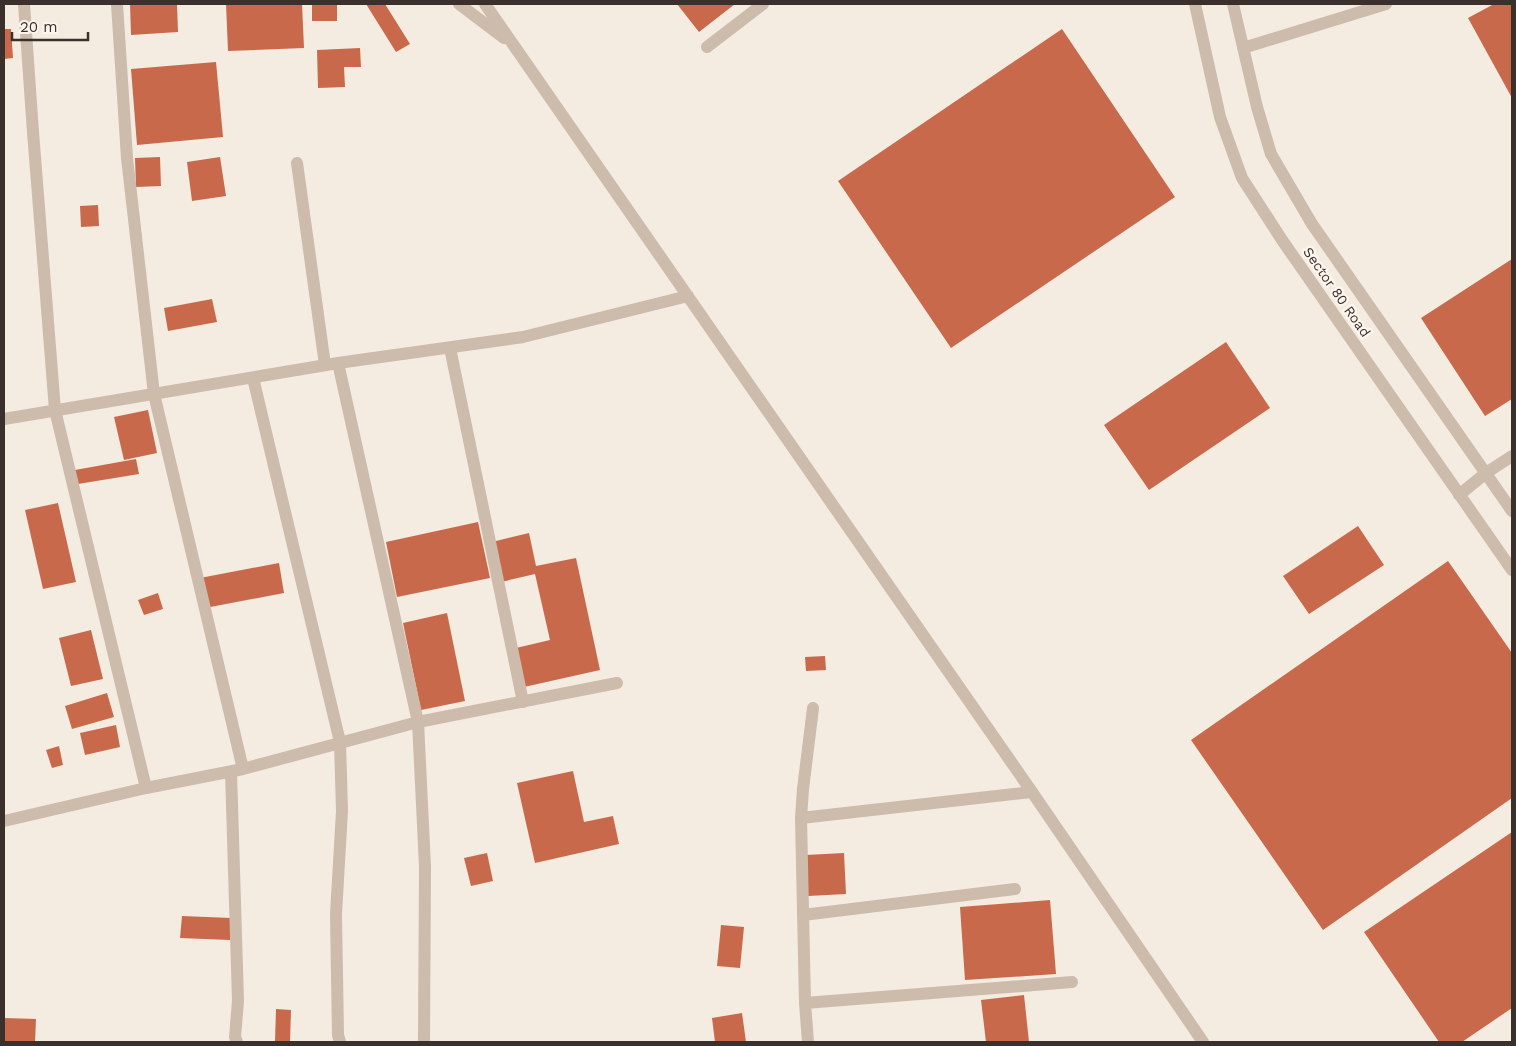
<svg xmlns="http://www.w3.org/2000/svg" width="1516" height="1046" viewBox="0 0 1516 1046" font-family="'Work Sans',sans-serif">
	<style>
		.building { fill: #c8694b }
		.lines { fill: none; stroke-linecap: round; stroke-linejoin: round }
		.minor { stroke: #cdbbac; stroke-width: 12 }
		.labels { text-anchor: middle; stroke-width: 5; stroke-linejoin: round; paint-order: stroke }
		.street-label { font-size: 14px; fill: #3b302b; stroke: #fbf5ee }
	</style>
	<rect width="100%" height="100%" fill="#f4ebe1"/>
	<path class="building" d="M 130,4 L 177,4 L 178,32 L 131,35 Z
		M 226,4 L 302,4 L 304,48 L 228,51 Z
		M 312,4 L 337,4 L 337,21 L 312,21 Z
		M 366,4 L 385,4 L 410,44 L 396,52 Z
		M 677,4 L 735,4 L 699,32 Z
		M 1494,4 L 1512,4 L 1512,98 L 1468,18 Z
		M 4,29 L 11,29 L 13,58 L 4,59 Z
		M 1062,29 L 1175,197 L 951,348 L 838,181 Z
		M 360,48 L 361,67 L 344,67 L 345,87 L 318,88 L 317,50 Z
		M 216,62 L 223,137 L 137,145 L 131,69 Z
		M 160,157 L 161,186 L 136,187 L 135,158 Z
		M 220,157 L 226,196 L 192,201 L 187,162 Z
		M 98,205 L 99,226 L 81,227 L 80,206 Z
		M 1512,259 L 1512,399 L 1485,416 L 1421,318 Z
		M 212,299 L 217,322 L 168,331 L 164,308 Z
		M 1226,342 L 1270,408 L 1149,490 L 1104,425 Z
		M 148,410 L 157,453 L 124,460 L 114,417 Z
		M 136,459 L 139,474 L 78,484 L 75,470 Z
		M 58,503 L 76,582 L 43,589 L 25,510 Z
		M 478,522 L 490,578 L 397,597 L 386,542 Z
		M 1358,526 L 1384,565 L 1309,614 L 1283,576 Z
		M 529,533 L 536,566 L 576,558 L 600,670 L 524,687 L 516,648 L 550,640 L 535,574 L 501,582 L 492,542 Z
		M 1448,561 L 1512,653 L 1512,798 L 1323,930 L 1191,740 Z
		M 279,563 L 284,593 L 205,608 L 200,578 Z
		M 158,593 L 163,609 L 144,615 L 138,600 Z
		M 447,613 L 465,701 L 421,710 L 403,623 Z
		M 91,630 L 103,679 L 71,686 L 59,638 Z
		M 825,656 L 826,670 L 806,671 L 805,657 Z
		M 107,693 L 114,717 L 72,729 L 65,706 Z
		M 116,725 L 120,747 L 85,755 L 80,733 Z
		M 59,746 L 63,765 L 52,768 L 46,750 Z
		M 573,771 L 584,822 L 613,816 L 619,844 L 535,863 L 517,783 Z
		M 1512,832 L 1512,1008 L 1462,1042 L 1439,1042 L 1364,932 Z
		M 487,853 L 493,881 L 471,886 L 464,858 Z
		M 844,853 L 846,894 L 808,896 L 806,855 Z
		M 1050,900 L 1056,974 L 965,980 L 960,907 Z
		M 182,916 L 231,918 L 230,940 L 180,938 Z
		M 721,925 L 744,927 L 740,968 L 717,966 Z
		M 1024,995 L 1029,1042 L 986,1042 L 981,1000 Z
		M 276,1009 L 291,1010 L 290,1042 L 275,1042 Z
		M 742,1013 L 746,1042 L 715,1042 L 712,1018 Z
		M 4,1018 L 36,1019 L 35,1042 L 4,1042 Z"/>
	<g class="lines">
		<path class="minor" d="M 24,4 L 33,132 L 55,410 L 146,788
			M 117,4 L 127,158 L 154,394 L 243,769
			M 459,4 L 504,38
			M 485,4 L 1032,792 L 1203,1042
			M 1195,4 L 1220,117 L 1242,178 L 1282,240 L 1512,570
			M 1233,4 L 1257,107 L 1271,154 L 1312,224 L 1512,511
			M 707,47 L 763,4
			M 1243,48 L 1386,4
			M 297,163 L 325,365
			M 450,348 L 523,702
			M 338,363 L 418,722 L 425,866 L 424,1042
			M 253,378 L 340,742 L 342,811 L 336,914 L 338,1035 L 340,1042
			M 4,419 L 338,363 L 523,337 L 688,296
			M 1459,495 L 1486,473 L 1512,456
			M 231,772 L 238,1001 L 235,1037 L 237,1042
			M 801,818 L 1032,792
			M 4,821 L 146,788 L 243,769 L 418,722 L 617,683
			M 803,915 L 1015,889
			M 805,1003 L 1072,982
			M 808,1042 L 805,1003 L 801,818 L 803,789 L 813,708"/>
	</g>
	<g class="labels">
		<g class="street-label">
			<text transform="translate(1337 292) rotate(55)" y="5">Sector 80 Road</text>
		</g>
	</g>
	<rect width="1516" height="1046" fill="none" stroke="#3b302b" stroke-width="10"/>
	<path d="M12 32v8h76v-8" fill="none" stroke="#3b302b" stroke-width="2.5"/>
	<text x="20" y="32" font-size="15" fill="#3b302b" stroke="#fbf5ee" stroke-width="4" paint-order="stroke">20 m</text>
</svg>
